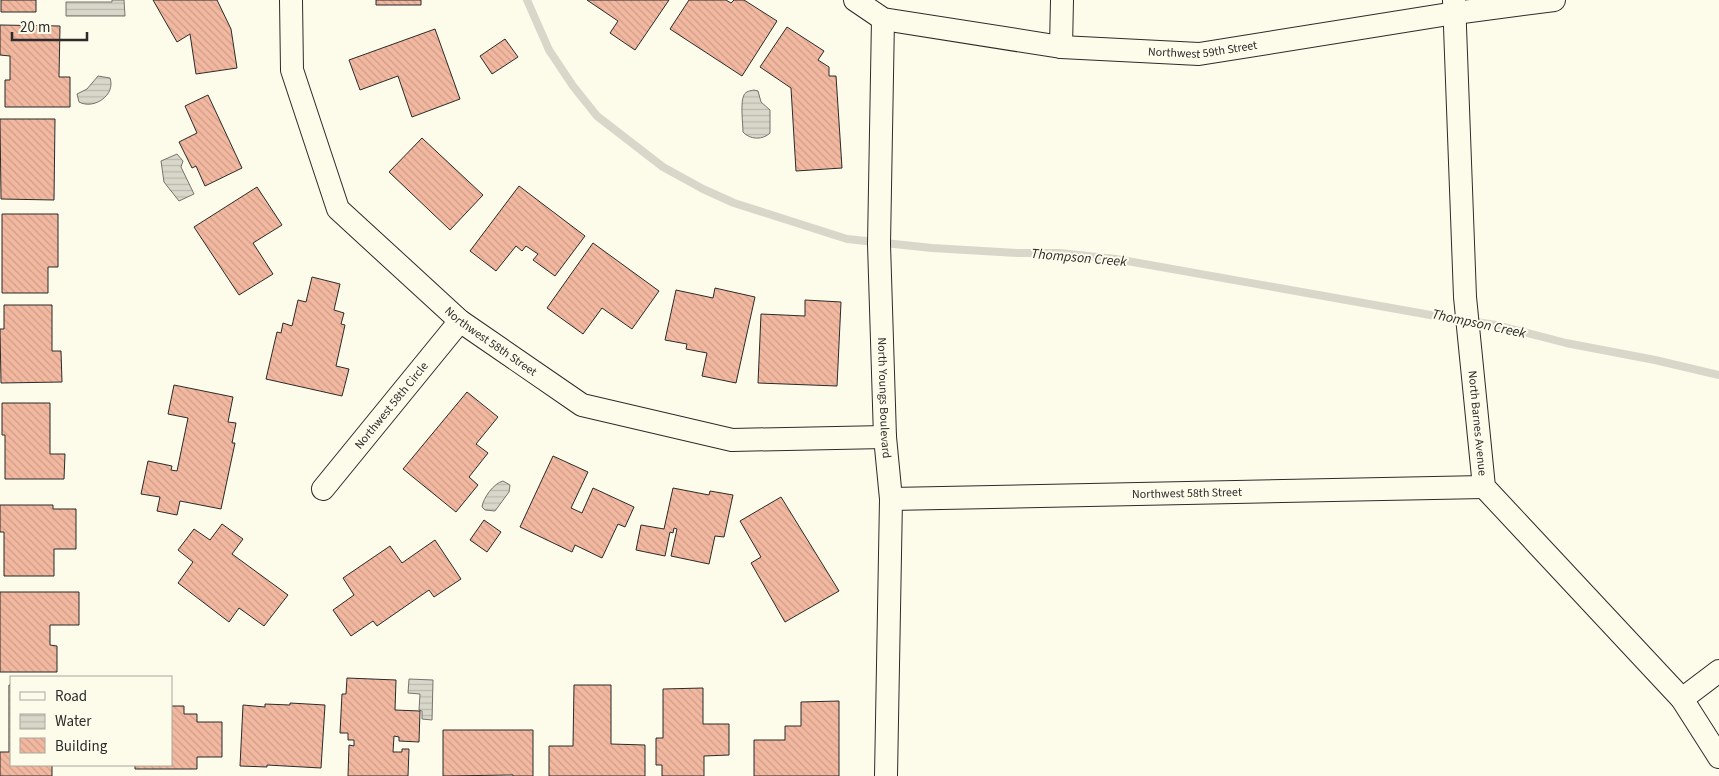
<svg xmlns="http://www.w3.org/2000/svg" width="1719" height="776" viewBox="0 0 1719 776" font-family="'Source Sans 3',sans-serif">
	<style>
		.water { fill: url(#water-rules); stroke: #74746e }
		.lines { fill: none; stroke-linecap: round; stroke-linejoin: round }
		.stream { stroke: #d8d7c9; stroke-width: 8 }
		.building { fill: url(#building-back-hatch); stroke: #2b2b2b }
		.street-casing { stroke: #2b2b2b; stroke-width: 24 }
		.street { stroke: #fdfbea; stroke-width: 22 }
		.labels { text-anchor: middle; stroke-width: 4; stroke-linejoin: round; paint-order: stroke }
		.street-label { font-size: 12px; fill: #2b2b2b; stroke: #fdfbea }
		.water-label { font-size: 14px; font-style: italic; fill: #2b2b2b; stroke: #fdfbea }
	</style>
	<defs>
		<pattern id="water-rules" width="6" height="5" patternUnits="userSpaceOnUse" patternTransform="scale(1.25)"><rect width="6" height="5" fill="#d8d7c9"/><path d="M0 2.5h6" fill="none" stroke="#bab9ad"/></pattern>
		<pattern id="building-back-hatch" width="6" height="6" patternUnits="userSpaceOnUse" patternTransform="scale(1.25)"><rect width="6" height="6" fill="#f2b8a0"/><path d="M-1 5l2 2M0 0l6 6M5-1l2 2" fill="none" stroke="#d09e8a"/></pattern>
	</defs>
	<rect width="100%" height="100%" fill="#fdfbea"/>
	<path class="water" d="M 112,0 L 124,0 L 125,16 L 66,16 L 66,2 L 112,2 Z
		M 98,76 L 110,78 C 116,95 94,110 79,102 L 77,94 L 87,89 Z
		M 754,90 L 758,91 L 761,102 L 770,110 L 770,133 C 763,140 750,140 743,132 C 743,124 740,102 744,95 C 746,91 750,91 754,90 Z
		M 177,154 L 183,161 L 181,167 L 194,194 L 179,201 L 164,182 L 161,161 Z
		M 503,481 L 510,485 L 509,492 L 495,511 L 485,510 L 482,507 C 483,498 494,483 503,481 Z
		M 409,679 L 433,680 L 432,720 L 422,719 L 422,711 L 419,710 L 420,694 L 408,693 Z"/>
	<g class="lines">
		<path class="stream" d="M 527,0 L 549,50 L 573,86 L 597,116 L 663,167 L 703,189 L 734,203 L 847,239 L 932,248 L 1017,253 L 1060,253 L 1116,259 L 1436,316 L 1496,325 L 1566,343 L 1655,360 L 1719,375"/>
	</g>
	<path class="building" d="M 1,0 L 36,0 L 36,12 L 1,12 Z
		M 153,0 L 217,0 L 231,29 L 237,68 L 196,74 L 190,34 L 177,42 Z
		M 376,0 L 421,0 L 421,5 L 376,5 Z
		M 587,0 L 669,0 L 635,50 L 610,33 L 618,21 Z
		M 689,0 L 726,0 L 731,3 L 734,0 L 744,0 L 777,21 L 742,76 L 670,29 Z
		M 0,25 L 60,26 L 59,77 L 70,77 L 70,107 L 5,107 L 5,80 L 10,80 L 10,56 L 0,55 Z
		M 787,27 L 824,51 L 818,60 L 829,67 L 829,76 L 836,76 L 842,168 L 796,171 L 791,88 L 760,67 Z
		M 435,29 L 460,99 L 412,117 L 398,76 L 360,90 L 349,60 Z
		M 505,39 L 518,57 L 492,74 L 480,56 Z
		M 208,95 L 242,168 L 205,186 L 196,166 L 192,168 L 179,142 L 197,133 L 185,106 Z
		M 0,119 L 55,119 L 54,200 L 1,199 Z
		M 422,138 L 483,195 L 450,230 L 389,172 Z
		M 519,186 L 585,236 L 555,276 L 533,260 L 538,254 L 526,246 L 522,251 L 516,246 L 496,271 L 470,251 Z
		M 257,187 L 282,225 L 253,243 L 273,274 L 239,295 L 194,227 Z
		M 2,214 L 58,214 L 58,267 L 48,267 L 48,293 L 2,293 Z
		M 593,243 L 659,291 L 632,329 L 602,308 L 583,334 L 547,308 Z
		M 312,277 L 340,284 L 334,310 L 344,313 L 341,324 L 345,325 L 336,366 L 349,369 L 342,396 L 266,379 L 277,332 L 281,333 L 283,323 L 292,326 L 298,300 L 306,302 Z
		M 715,288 L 755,297 L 736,383 L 702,376 L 707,353 L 686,349 L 687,344 L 665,340 L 676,290 L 713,298 Z
		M 805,300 L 841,302 L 837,386 L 758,383 L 761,314 L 805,316 Z
		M 4,305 L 52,305 L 52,351 L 61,351 L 62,382 L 1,383 L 0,329 L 4,329 Z
		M 174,385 L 233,397 L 228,422 L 236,423 L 232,443 L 235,443 L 221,509 L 180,501 L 177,515 L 157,511 L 160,497 L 141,494 L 148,461 L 172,466 L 171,470 L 177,471 L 188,418 L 168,414 Z
		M 467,392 L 498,417 L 476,444 L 488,453 L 469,477 L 478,485 L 456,512 L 403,469 Z
		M 2,403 L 50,403 L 50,454 L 65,454 L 64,479 L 5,479 L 5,435 L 2,435 Z
		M 553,456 L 588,472 L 571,508 L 582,513 L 593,488 L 634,507 L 625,527 L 618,524 L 602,558 L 575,545 L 572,552 L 520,527 Z
		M 673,488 L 709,495 L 710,491 L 733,495 L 724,537 L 715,536 L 709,564 L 671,556 L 677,529 L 674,528 L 673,533 L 670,532 L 665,556 L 636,550 L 641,525 L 664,529 Z
		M 781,497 L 839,591 L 785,622 L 751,563 L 761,557 L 740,521 Z
		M 0,505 L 53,505 L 53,509 L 76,509 L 76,549 L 54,549 L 54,576 L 4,576 L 4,532 L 0,532 Z
		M 484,520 L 501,532 L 487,552 L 470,540 Z
		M 222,524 L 243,539 L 232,554 L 288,595 L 264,626 L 239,608 L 229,622 L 178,583 L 193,562 L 178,550 L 194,529 L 210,540 Z
		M 435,540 L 461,579 L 434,597 L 429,590 L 377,626 L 373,621 L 351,636 L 333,610 L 354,595 L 343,578 L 390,546 L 402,563 Z
		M 0,592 L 79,592 L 79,625 L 50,625 L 50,645 L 57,646 L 57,672 L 0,672 Z
		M 347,678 L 396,680 L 395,710 L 420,711 L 419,742 L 399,741 L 399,737 L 394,736 L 393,752 L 402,752 L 402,749 L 409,749 L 408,776 L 348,776 L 349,745 L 354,746 L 354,740 L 348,740 L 348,733 L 340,733 L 342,694 L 346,694 Z
		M 9,685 L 11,685 L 11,765 L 52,765 L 52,776 L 0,776 L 0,752 L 9,752 Z
		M 574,685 L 611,685 L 611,744 L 645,745 L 645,776 L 549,776 L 549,746 L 573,746 Z
		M 703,688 L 703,724 L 729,724 L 729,755 L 704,756 L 704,776 L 662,776 L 662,765 L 656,765 L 656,738 L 663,738 L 663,689 Z
		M 839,701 L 839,776 L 754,776 L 754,740 L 785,740 L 785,726 L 801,726 L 801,702 Z
		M 290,703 L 325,705 L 321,768 L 267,765 L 267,767 L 240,766 L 243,705 L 265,707 L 265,704 L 290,705 Z
		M 171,706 L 184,706 L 184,714 L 197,714 L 197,722 L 222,722 L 222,757 L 197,757 L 197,769 L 135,769 L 135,765 L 171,765 Z
		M 443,730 L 533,730 L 533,776 L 513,776 L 513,775 L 443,776 Z"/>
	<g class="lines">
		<defs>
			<g id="street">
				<path id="s1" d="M 291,0 L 292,70 L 338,209 L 460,321 L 582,405 L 732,440 L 885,437"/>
				<path id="s2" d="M 855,0 L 883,19 L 1061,47 L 1199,54 L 1455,13 L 1554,0"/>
				<path id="s3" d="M 1454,0 L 1465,297 L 1484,487 L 1682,699 L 1719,757"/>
				<path id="s4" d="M 883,19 L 879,244 L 885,437 L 891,499 L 886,776"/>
				<path d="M 1061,47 L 1062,0"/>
				<path id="s5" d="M 323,489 L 460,321"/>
				<path id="s6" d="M 891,499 L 1484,487"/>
				<path d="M 1682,699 L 1719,671"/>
			</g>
		</defs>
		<use href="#street" class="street-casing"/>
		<use href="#street" class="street"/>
	</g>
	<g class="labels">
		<g class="street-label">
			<text dy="4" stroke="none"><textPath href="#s2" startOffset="356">Northwest 59th Street</textPath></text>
			<text dy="4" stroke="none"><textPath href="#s1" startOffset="419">Northwest 58th Street</textPath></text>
			<text dy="4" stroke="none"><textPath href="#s4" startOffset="379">North Youngs Boulevard</textPath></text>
			<text dy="4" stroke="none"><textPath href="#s5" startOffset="108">Northwest 58th Circle</textPath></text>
			<text dy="4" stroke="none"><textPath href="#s3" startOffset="424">North Barnes Avenue</textPath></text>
			<text dy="4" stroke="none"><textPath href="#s6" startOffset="296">Northwest 58th Street</textPath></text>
		</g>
		<g class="water-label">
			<text transform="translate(1079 257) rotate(5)" y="5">Thompson Creek</text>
			<text transform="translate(1479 323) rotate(12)" y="5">Thompson Creek</text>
		</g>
	</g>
	<rect x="10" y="676" width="162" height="90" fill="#fdfbea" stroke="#a9a89e"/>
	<rect x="20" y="692" width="25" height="8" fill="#fdfbea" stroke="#a9a89e"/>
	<text x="55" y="701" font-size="15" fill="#2b2b2b">Road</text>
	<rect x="20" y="714" width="25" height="15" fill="url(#water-rules)" stroke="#a9a89e"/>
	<text x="55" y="726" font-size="15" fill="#2b2b2b">Water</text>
	<rect x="20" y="738" width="25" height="15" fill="url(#building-back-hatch)" stroke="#a9a89e"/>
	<text x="55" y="751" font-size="15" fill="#2b2b2b">Building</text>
	<path d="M12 32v8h75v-8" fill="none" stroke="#2b2b2b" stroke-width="2.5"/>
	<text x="20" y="32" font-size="15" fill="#2b2b2b" stroke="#fdfbea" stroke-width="4" paint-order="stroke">20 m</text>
</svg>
